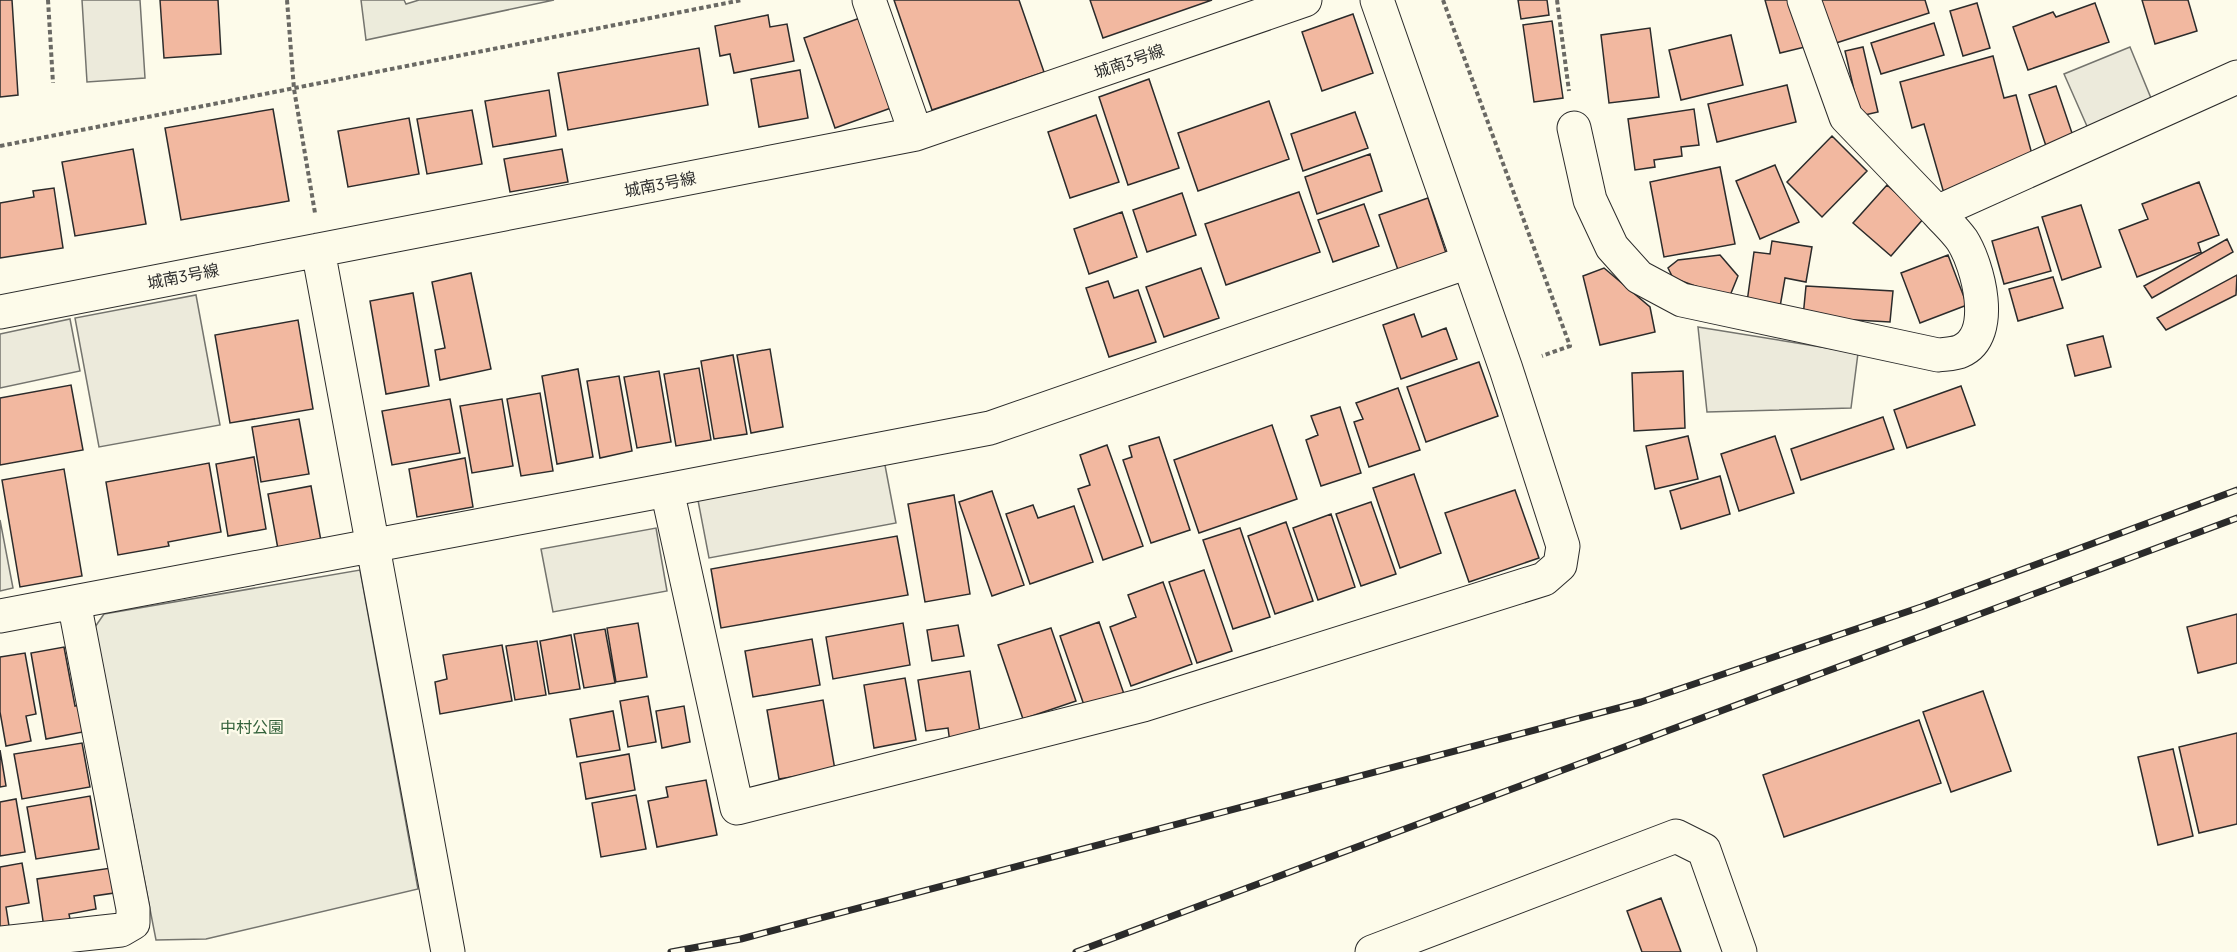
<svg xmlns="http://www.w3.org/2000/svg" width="2237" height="952" viewBox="0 0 2237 952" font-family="Manrope,'Noto Sans JP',sans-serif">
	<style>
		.green { fill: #ecebdb; stroke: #74746e; stroke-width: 1.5 }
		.parking { fill: #eceadb; stroke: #74746e; stroke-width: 1.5 }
		.building { fill: #f2b8a0; stroke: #2b2b2b; stroke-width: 1.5 }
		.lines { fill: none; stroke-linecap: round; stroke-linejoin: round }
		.street-casing { stroke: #2b2b2b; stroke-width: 35 }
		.path { stroke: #6a6964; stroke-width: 4; stroke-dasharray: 4.5 3; stroke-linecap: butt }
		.street { stroke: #fdfbea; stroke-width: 33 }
		.rail-casing { stroke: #2b2b2b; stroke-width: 7 }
		.rail { stroke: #fdfbea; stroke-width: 4.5; stroke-dasharray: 14; stroke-linecap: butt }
		.labels { text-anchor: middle; stroke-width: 4.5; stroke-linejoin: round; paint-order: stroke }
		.street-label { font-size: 16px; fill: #2b2b2b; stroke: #fdfbea }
		.park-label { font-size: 16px; fill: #34623c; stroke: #fdfbea }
	</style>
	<rect width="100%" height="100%" fill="#fdfbea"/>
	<path class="green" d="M 361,0 L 404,0 L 406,4 L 419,0 L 554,0 L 366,40 Z
		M 360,570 L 418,889 L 206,939 L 156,940 L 95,627 L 104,614 Z"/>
	<path class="parking" d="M 82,0 L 140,0 L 145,78 L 87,82 Z
		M 2130,47 L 2153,103 L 2090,133 L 2064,74 Z
		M 196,295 L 220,425 L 99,447 L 75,318 Z
		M 70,319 L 80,371 L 0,388 L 0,334 Z
		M 1698,327 L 1858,353 L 1851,408 L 1707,412 Z
		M 884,460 L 896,523 L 709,558 L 697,495 Z
		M 0,520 L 13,588 L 0,591 Z
		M 656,528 L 667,591 L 553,612 L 541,549 Z"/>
	<path class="building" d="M 0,0 L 12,0 L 18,95 L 0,97 Z
		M 160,0 L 218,0 L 221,54 L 164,58 Z
		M 894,0 L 1019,0 L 1044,72 L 932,110 Z
		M 1090,0 L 1212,0 L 1103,38 Z
		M 1518,0 L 1547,0 L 1549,15 L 1521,19 Z
		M 1765,0 L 1792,0 L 1805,47 L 1780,53 Z
		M 1820,0 L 1925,0 L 1929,13 L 1833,44 Z
		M 2142,0 L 2188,0 L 2197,31 L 2155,44 Z
		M 1977,3 L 1990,48 L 1963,56 L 1950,11 Z
		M 2095,3 L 2109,42 L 2028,70 L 2013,27 L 2053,12 L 2056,17 Z
		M 1353,14 L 1373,73 L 1322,91 L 1302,32 Z
		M 768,15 L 770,27 L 787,24 L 794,61 L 734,73 L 730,54 L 720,56 L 715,26 Z
		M 860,18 L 891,108 L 835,128 L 804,38 Z
		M 1552,21 L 1563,98 L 1534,102 L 1523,25 Z
		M 1934,23 L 1944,55 L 1881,74 L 1871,43 Z
		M 1650,28 L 1659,97 L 1609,103 L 1601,35 Z
		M 1731,35 L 1743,85 L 1681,100 L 1669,50 Z
		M 1863,47 L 1878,112 L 1860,116 L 1845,51 Z
		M 699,48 L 708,105 L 568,130 L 558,73 Z
		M 1993,56 L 2004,98 L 2016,95 L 2033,158 L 1945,197 L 1924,124 L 1912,128 L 1900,82 Z
		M 800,70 L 808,118 L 759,127 L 751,79 Z
		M 1149,79 L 1179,168 L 1128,185 L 1099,97 Z
		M 1787,85 L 1796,122 L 1717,142 L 1708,104 Z
		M 2056,86 L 2073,136 L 2046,146 L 2029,95 Z
		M 549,90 L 556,136 L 493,147 L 485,101 Z
		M 1269,101 L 1289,159 L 1198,191 L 1178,133 Z
		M 273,109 L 289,201 L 181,220 L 165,128 Z
		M 1694,109 L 1699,145 L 1681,147 L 1682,156 L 1654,160 L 1655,167 L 1635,170 L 1628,119 Z
		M 472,110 L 482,164 L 427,174 L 417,119 Z
		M 1355,112 L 1368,148 L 1303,171 L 1291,134 Z
		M 1096,115 L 1119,182 L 1070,198 L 1048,132 Z
		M 409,118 L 419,174 L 348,187 L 338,131 Z
		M 1832,136 L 1867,171 L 1822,217 L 1787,182 Z
		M 133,149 L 146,224 L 75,236 L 62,162 Z
		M 562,149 L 568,182 L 510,192 L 504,159 Z
		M 1370,154 L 1382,191 L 1317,214 L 1305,177 Z
		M 1775,165 L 1799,222 L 1760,239 L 1736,181 Z
		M 1720,167 L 1735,244 L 1664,257 L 1650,182 Z
		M 2199,182 L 2219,235 L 2198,243 L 2201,252 L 2137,277 L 2119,230 L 2148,219 L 2142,204 Z
		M 1887,185 L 1924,218 L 1891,256 L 1853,223 Z
		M 54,188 L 63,248 L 0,258 L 0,203 L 34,197 L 33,191 Z
		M 1299,192 L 1320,252 L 1226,285 L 1205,224 Z
		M 1182,193 L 1196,235 L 1147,252 L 1133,210 Z
		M 1428,198 L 1446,253 L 1398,270 L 1379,215 Z
		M 1364,204 L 1379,246 L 1333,262 L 1318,220 Z
		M 2081,205 L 2101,267 L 2062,280 L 2042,217 Z
		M 1122,212 L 1137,257 L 1089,274 L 1074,229 Z
		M 2038,227 L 2051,271 L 2004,284 L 1992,241 Z
		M 2227,239 L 2233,252 L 2152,298 L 2144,286 Z
		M 1772,241 L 1812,247 L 1806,282 L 1785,278 L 1780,307 L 1747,302 L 1754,252 L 1770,254 Z
		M 1720,255 L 1738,276 L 1729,298 L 1673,278 L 1668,268 L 1678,260 Z
		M 1948,255 L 1967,305 L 1920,323 L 1901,273 Z
		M 1201,268 L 1219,318 L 1164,337 L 1146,287 Z
		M 1604,268 L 1650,307 L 1655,332 L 1600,345 L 1583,276 Z
		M 471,273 L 491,369 L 440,380 L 435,350 L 445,348 L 432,282 Z
		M 2237,275 L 2236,295 L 2166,330 L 2157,318 Z
		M 2053,277 L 2063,308 L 2018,321 L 2009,289 Z
		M 1108,281 L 1114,298 L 1138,290 L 1156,342 L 1109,357 L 1086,288 Z
		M 1806,286 L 1893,291 L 1890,322 L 1803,317 Z
		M 413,293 L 429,386 L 386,394 L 370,301 Z
		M 1414,314 L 1422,337 L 1446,328 L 1457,359 L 1401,379 L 1383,325 Z
		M 298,320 L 313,409 L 230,423 L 215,335 Z
		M 2103,336 L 2111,367 L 2075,376 L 2067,345 Z
		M 770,349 L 783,427 L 751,433 L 737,355 Z
		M 733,355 L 747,434 L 714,439 L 701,361 Z
		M 1479,362 L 1498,416 L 1426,442 L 1407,387 Z
		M 699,368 L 711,440 L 676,446 L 664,374 Z
		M 578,369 L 593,457 L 557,464 L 542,376 Z
		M 659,371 L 671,442 L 637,448 L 624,377 Z
		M 1683,371 L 1685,428 L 1634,431 L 1632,373 Z
		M 619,376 L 632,451 L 600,458 L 587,381 Z
		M 71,385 L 83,450 L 0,465 L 0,398 Z
		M 1961,386 L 1975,425 L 1907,448 L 1894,410 Z
		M 1398,388 L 1420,450 L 1369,467 L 1354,422 L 1363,419 L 1356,403 Z
		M 540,393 L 553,471 L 521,476 L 507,399 Z
		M 450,399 L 460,453 L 392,465 L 382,411 Z
		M 502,399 L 513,466 L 472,473 L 460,406 Z
		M 1340,407 L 1361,473 L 1321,486 L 1306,440 L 1318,435 L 1311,416 Z
		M 1883,417 L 1894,449 L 1801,480 L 1791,449 Z
		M 299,419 L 309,474 L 261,482 L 252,427 Z
		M 1272,425 L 1297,499 L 1199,533 L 1174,460 Z
		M 1688,436 L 1698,479 L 1655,489 L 1646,446 Z
		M 1775,436 L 1794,493 L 1739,511 L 1721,454 Z
		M 1159,437 L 1190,530 L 1151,543 L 1123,460 L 1132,457 L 1129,446 Z
		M 1107,445 L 1143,546 L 1103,560 L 1078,489 L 1090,485 L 1080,455 Z
		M 254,457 L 266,529 L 228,536 L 216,464 Z
		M 465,458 L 473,507 L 417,517 L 409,469 Z
		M 209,463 L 221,532 L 168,542 L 169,546 L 118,555 L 106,482 Z
		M 64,469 L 82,576 L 20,587 L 2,480 Z
		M 1414,474 L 1441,553 L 1400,568 L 1373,488 Z
		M 1720,476 L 1730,514 L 1681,529 L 1670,491 Z
		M 311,486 L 321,541 L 278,549 L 268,494 Z
		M 1515,490 L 1539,558 L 1469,582 L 1445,513 Z
		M 992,491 L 1024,585 L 992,596 L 959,502 Z
		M 954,495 L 970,594 L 925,602 L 908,504 Z
		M 1371,502 L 1396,574 L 1361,586 L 1336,514 Z
		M 1033,505 L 1038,518 L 1074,506 L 1093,562 L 1030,584 L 1006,514 Z
		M 1331,514 L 1355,587 L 1318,600 L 1293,528 Z
		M 1286,522 L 1313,601 L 1275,614 L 1248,536 Z
		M 1240,528 L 1270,617 L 1233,629 L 1203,540 Z
		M 897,536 L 908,595 L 721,628 L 711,569 Z
		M 1204,570 L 1232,651 L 1197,663 L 1169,582 Z
		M 1163,582 L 1192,664 L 1131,686 L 1110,627 L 1136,617 L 1128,595 Z
		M 2237,614 L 2237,663 L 2198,673 L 2187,627 Z
		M 1099,622 L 1124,694 L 1085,708 L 1060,636 Z
		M 638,623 L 647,677 L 616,682 L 607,628 Z
		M 903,623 L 910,665 L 833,679 L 826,637 Z
		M 958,625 L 964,656 L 932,661 L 927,630 Z
		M 1051,628 L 1076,701 L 1023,719 L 998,645 Z
		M 605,629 L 615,683 L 584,688 L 574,634 Z
		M 571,635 L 580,689 L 549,694 L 540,641 Z
		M 812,639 L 820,685 L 753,697 L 745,651 Z
		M 537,641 L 546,695 L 515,700 L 506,646 Z
		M 502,645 L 512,701 L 440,714 L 435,682 L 447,679 L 443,655 Z
		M 64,647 L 75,706 L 83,704 L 88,731 L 46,739 L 31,653 Z
		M 25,653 L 36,714 L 26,716 L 31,741 L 6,746 L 0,712 L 0,657 Z
		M 970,671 L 981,738 L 950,743 L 948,728 L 926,731 L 918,680 Z
		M 905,678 L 916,740 L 874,748 L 864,685 Z
		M 1983,691 L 2011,771 L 1951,792 L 1923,712 Z
		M 648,696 L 656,742 L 628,747 L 620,701 Z
		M 823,700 L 835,770 L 779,779 L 767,710 Z
		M 684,706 L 690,742 L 662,748 L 656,711 Z
		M 613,711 L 620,750 L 577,757 L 570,719 Z
		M 1919,720 L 1941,783 L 1784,837 L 1763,775 Z
		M 2237,733 L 2237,824 L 2199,833 L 2179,747 Z
		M 82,743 L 90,787 L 22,799 L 14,754 Z
		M 2173,749 L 2193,836 L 2158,845 L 2138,757 Z
		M 0,750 L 6,786 L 0,787 Z
		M 629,754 L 635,790 L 586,799 L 580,763 Z
		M 706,780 L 717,835 L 657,847 L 648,801 L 668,797 L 666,787 Z
		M 636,795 L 646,849 L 601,857 L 592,803 Z
		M 90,796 L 99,849 L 36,859 L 27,807 Z
		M 16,799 L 25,852 L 0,856 L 0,802 Z
		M 22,863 L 29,903 L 6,907 L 9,926 L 0,928 L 0,867 Z
		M 111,868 L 114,893 L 94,896 L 96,909 L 69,914 L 71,924 L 44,928 L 37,879 Z
		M 1661,898 L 1681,952 L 1642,952 L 1627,911 Z"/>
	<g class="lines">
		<defs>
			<path id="street" d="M 869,0 L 916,134
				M 1804,0 L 1846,117 L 1937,212 L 2237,77
				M 1574,128 L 1590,200 L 1612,247 L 1639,277 L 1682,300 L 1938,355 C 1945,354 1955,354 1961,351 C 1997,335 1978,265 1962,240 C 1955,230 1945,221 1937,212
				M 318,250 L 448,952
				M 0,312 L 916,134 L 1305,0
				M 667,490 L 990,428 L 1468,262
				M 0,616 L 74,602
				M 0,943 L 121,930 L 133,923 L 133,909 L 74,602 L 667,490 L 737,808 L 1143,705 L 1544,579 L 1560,565 L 1563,546 L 1506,369 L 1377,0
				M 1372,952 L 1676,836 L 1704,850 L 1740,952"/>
		</defs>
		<use href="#street" class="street-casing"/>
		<path class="path" d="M 48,0 L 53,83
			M 287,0 L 294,89 L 315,213
			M 1443,0 L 1570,346 L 1542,356
			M 1557,0 L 1569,91
			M 0,146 L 742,0"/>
		<use href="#street" class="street"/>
		<defs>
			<path id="rail" d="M 671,952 L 741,939 L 1641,702 L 1921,607 L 2237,490
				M 1076,952 L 2237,518"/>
		</defs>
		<use href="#rail" class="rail-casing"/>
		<use href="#rail" class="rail"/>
	</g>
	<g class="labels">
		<g class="street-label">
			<text transform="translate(1129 61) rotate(-19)" y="6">城南3号線</text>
			<text transform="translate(660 184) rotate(-11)" y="6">城南3号線</text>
			<text transform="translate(183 276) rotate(-11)" y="6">城南3号線</text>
		</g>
		<g class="park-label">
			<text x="252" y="733">中村公園</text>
		</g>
	</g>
</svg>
